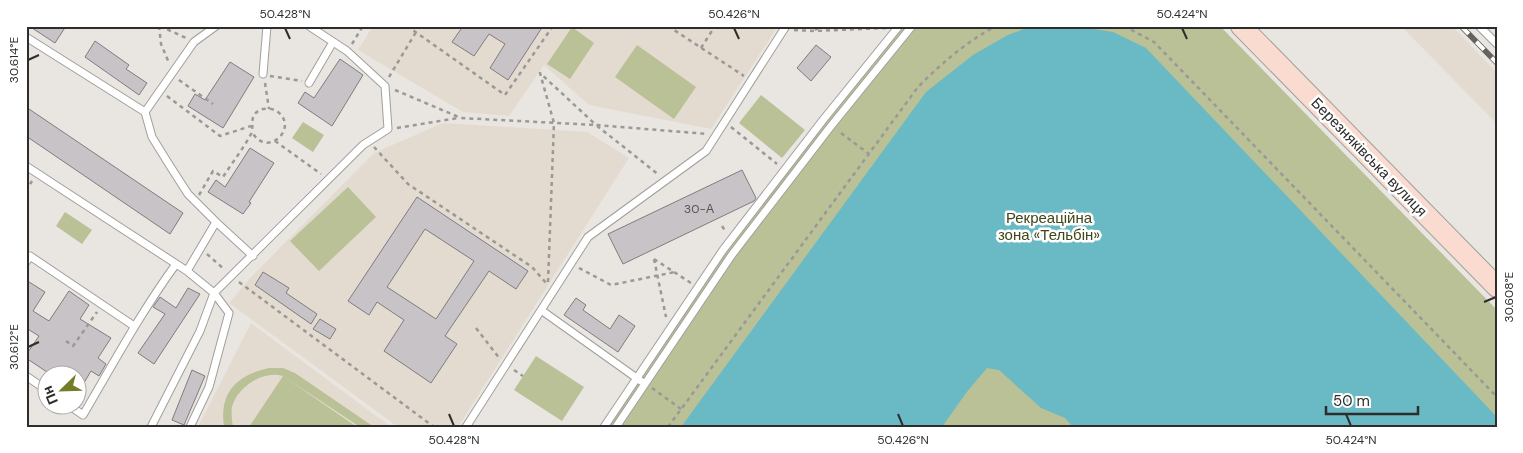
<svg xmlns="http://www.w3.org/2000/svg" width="1523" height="453" viewBox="0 0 1523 453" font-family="'DM Sans',sans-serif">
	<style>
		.built { fill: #e3dbd0 }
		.green { fill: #bac197 }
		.water { fill: #69bac4 }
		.building { fill: #c7c3c7; stroke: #7f7c7f; fill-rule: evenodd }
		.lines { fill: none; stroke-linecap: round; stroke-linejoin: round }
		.lane-casing { stroke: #a29f9b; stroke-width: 9 }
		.secondary-casing { stroke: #a29f9b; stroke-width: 22 }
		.path { stroke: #9b9895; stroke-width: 2.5; stroke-dasharray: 4 4; stroke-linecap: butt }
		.lane { stroke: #fff; stroke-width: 7 }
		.secondary { stroke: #fadbcf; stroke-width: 20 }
		.rail-casing { stroke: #656360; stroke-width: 5.5 }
		.rail { stroke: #fff; stroke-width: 4; stroke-dasharray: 11; stroke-linecap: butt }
		.ticks { fill: none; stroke: #2e2d2b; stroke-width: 2 }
		.labels { text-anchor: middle; stroke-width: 5; stroke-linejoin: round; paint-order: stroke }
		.number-label { font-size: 12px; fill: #545252 }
		.street-label { font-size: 15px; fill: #2e2d2b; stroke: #fff }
		.park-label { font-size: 15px; fill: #404619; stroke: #fff }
		.neatline { fill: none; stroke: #2e2d2b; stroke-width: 2 }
		.ticks-label { font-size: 12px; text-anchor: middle; fill: #2e2d2b }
	</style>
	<rect width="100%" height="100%" fill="#e9e5e1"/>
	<path class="built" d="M 373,26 L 778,26 L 711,129 L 589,105 L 544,65 L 509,116 L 463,112 L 358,50 Z
		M 1401,26 L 1452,26 L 1497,73 L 1497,124 Z
		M 443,123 L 587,132 L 629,158 L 458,427 L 398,427 L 229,303 L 250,278 L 374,153 Z
		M 251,323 L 391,427 L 198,427 Z"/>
	<path class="green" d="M 900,26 L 1220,26 L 1497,310 L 1497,427 L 602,427 L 729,243 Z
		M 572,27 L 594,43 L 570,79 L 547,64 Z
		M 637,45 L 696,87 L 674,119 L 615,77 Z
		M 761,95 L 805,130 L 782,158 L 739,123 Z
		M 303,122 L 324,135 L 313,152 L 292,138 Z
		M 348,187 L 376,217 L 319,271 L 290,241 Z
		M 65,212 L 92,230 L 82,244 L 56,226 Z
		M 536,356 L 584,387 L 562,421 L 514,390 Z
		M 269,368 L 283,368 L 295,373 L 374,427 L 360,427 L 283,376 L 357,427 L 249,427 L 283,376 C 263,370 237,387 232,407 C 231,413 232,420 233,427 L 224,427 C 219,392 237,375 269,368 Z"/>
	<path class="water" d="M 1032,26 L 1073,26 L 1113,32 L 1146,48 L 1497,417 L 1497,427 L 1073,427 L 1065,418 L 1041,408 L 999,370 L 987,368 L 966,393 L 942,427 L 681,427 L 926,92 L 973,55 L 1008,35 Z"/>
	<path class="building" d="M 29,26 L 66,26 L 55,43 Z
		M 463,26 L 543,26 L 508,80 L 490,68 L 505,44 L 489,34 L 474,56 L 452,42 Z
		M 95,41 L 129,65 L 126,69 L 147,83 L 139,95 L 85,57 Z
		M 816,45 L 831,57 L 811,81 L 797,68 Z
		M 340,59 L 363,75 L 332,126 L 298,103 L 305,92 L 314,98 Z
		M 230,62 L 254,77 L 223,128 L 188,106 L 195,94 L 205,100 Z
		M 26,107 L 183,213 L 170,234 L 26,136 Z
		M 250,148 L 274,163 L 249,202 L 251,203 L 243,214 L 208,192 L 216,180 L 225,187 Z
		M 742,170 L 756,198 L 754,201 L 623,264 L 608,234 Z
		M 417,197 L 528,271 L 516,289 L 489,271 L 445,336 L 457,344 L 431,383 L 384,351 L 404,320 L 377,302 L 369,315 L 348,301 ZM 425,229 L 474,261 L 436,319 L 387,287 Z
		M 263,272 L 289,288 L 286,293 L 317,314 L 311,324 L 255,285 Z
		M 26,280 L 45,292 L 33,311 L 49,321 L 69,291 L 89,305 L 80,319 L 111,338 L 98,358 L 106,364 L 99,376 L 91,371 L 78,393 L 78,376 L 53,376 L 26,358 L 26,355 L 39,336 L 26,328 Z
		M 188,288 L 200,294 L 154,364 L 138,353 L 165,314 L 153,307 L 160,297 L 176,308 Z
		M 576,298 L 586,305 L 583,310 L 610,329 L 619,315 L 635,326 L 618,352 L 564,315 Z
		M 320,319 L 336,329 L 330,339 L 313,329 Z
		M 192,370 L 205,376 L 184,425 L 172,420 Z"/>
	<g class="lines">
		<defs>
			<path id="lane" d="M 1479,26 L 1497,44
				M 26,37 L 145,112 L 152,137 L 170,166 L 188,194 L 216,222 L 187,271
				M 263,74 L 267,26
				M 309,83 L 333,42
				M 145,112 L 194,42 L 216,26
				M 26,166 L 187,271 L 214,293 L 229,313 L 209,387 L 190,427
				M 216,222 L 253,256
				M 26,262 L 30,256 L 134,326
				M 541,310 L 645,384
				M 26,376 L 48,391
				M 70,406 L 83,415 C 113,364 141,312 176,264
				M 151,427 L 200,331 L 214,293 L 363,145 L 388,129 L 385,86 L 347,51 L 309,26
				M 466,427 L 588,237 L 706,151 L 786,26
				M 604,427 L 723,250 L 823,120 L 899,26
				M 616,427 L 731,256 L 831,126 L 912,26"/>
			<path id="secondary" d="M 1241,26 L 1497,287"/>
		</defs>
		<use href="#lane" class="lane-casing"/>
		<use href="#secondary" class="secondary-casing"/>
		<path class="path" d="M 159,26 L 161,44 L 169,63
			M 160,26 L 186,38
			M 407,26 L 505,95 L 553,26
			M 668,26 L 744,76
			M 1124,26 L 1154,42 L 1497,397
			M 794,30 L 815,31 L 886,28
			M 815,30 L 822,26
			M 352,44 L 363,26
			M 701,48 L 715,26
			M 270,76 L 302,81
			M 389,77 L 416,32
			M 179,80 L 213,104
			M 265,83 L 269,109
			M 395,90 L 461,118 L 596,125 L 659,175
			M 167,96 L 220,136 L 251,126
			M 731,127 L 777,164
			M 397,128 L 458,118
			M 841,133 L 869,154
			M 275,141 L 321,174
			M 374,147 L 408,184 L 532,267 L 547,284
			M 26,191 L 32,181
			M 199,195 L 213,171 L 223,177 C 232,163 243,149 251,134 C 255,125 247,114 263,109 C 268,108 274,109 278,112 C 299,128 267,159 252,132
			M 722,226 L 726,232
			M 207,254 L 225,270
			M 654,259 L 666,317
			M 654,259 L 691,283
			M 579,268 L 611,285 L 675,272
			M 239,282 L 434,427
			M 548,282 L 554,123 L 540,73 L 596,125 L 708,134
			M 476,328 L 500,359
			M 66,341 L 73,346 L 97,312
			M 514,370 L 523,376
			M 652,388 L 681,409
			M 668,427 L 918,87 C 942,63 966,42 996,26"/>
		<use href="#lane" class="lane"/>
		<use href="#secondary" class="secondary"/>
		<defs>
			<path id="rail" d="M 1461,26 L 1497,63"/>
		</defs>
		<use href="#rail" class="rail-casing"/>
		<use href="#rail" class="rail"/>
	</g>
	<path class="ticks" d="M 285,28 L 290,39M 734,28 L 739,39M 1182,28 L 1187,39M 28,60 L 39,55M 1484,302 L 1496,297M 28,347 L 39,342M 449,414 L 454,426M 898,414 L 903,426M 1346,414 L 1351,426"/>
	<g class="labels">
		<g class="number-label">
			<text x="699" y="213">30-А</text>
		</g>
		<g class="street-label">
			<text transform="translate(1369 157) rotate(46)" y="5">Березняківська вулиця</text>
		</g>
		<g class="park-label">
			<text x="1049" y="223">Рекреаційна<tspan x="1049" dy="17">зона «Тельбін»</tspan></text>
		</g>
	</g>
	<rect width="1523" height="453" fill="none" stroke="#ffffff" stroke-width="55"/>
	<g transform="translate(62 390) rotate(247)"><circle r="24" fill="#ffffff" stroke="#ababaa"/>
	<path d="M0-4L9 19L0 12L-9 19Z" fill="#757c27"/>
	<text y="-8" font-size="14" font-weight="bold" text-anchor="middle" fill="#2e2d2b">Пн</text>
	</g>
	<path d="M1326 406v8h92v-8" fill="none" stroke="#2e2d2b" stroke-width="2.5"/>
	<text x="1333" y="406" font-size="15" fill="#2e2d2b" stroke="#ffffff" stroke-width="4" paint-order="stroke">50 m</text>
	<rect x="28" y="28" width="1468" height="398" class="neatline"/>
	<g class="ticks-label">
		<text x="285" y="18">50.428°N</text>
		<text x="734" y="18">50.426°N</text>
		<text x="1182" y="18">50.424°N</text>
		<text transform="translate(14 60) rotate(-90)" y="4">30.614°E</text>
		<text transform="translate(1509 297) rotate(-90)" y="4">30.608°E</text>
		<text transform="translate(14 347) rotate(-90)" y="4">30.612°E</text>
		<text x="454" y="444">50.428°N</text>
		<text x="903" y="444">50.426°N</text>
		<text x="1351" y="444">50.424°N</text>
	</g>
</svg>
